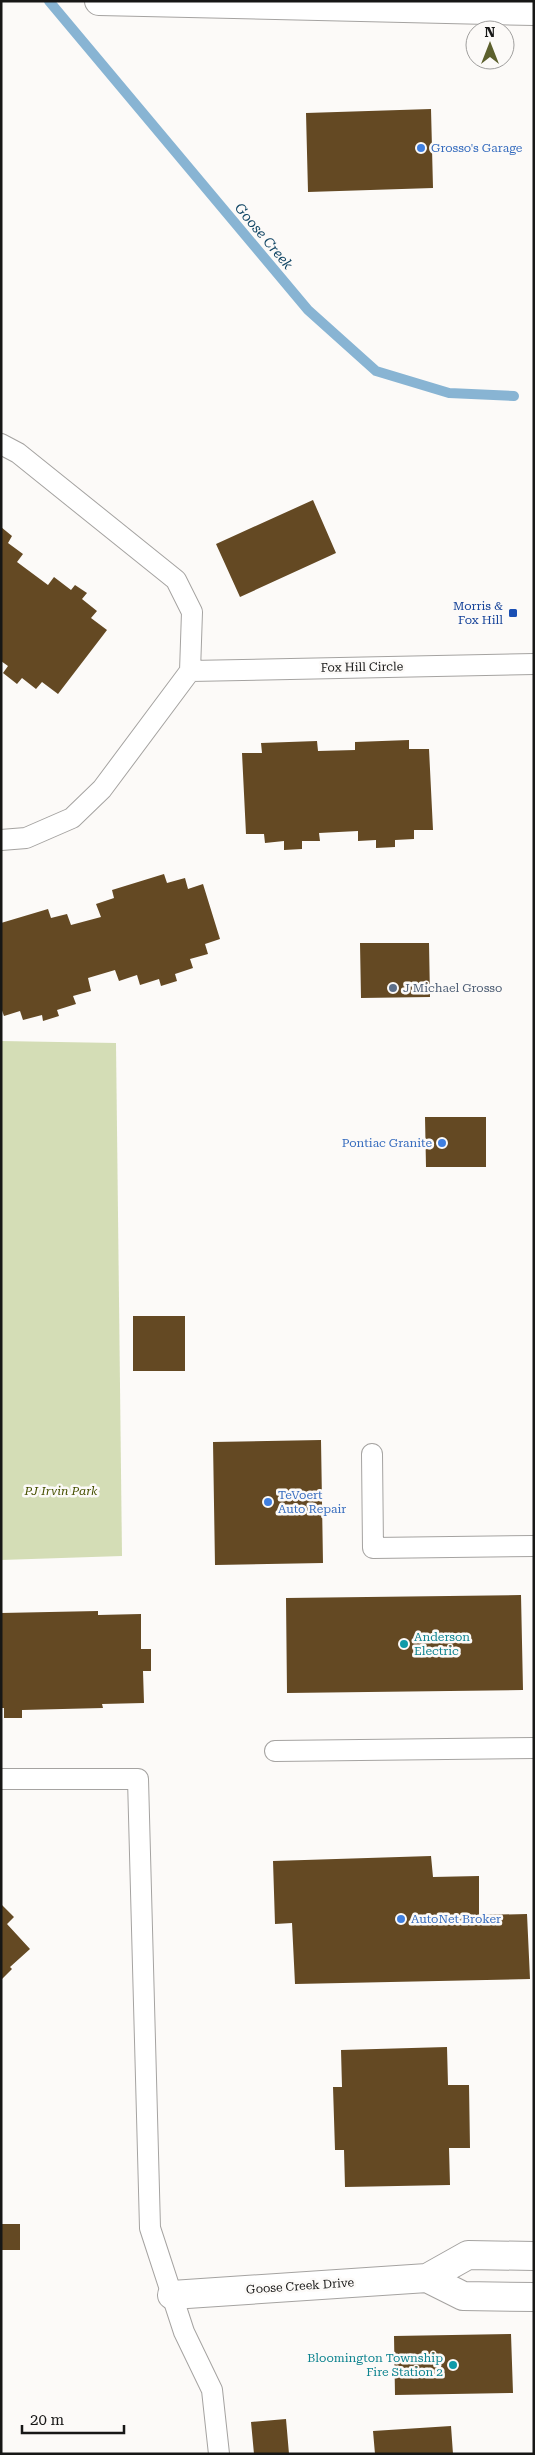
<svg xmlns="http://www.w3.org/2000/svg" width="535" height="2455" viewBox="0 0 535 2455" font-family="'Roboto Serif',serif">
	<style>
		.green { fill: #d4ddb6 }
		.lines { fill: none; stroke-linecap: round; stroke-linejoin: round }
		.stream { stroke: #88b4d3; stroke-width: 10 }
		.building { fill: #644923 }
		.lane-casing { stroke: #a5a3a1; stroke-width: 22 }
		.street-casing { stroke: #a5a3a1; stroke-width: 30 }
		.lane { stroke: #fff; stroke-width: 20 }
		.street { stroke: #fff; stroke-width: 28 }
		.shop-dot { fill: #3f7fe0; stroke: #fcfaf8; stroke-width: 2 }
		.transit-dot { fill: #1a4fb4; stroke: #fcfaf8; stroke-width: 2 }
		.service-dot { fill: #5c6f8a; stroke: #fcfaf8; stroke-width: 2 }
		.culture-dot { fill: #0f9aa8; stroke: #fcfaf8; stroke-width: 2 }
		.labels { text-anchor: middle; stroke-width: 5; stroke-linejoin: round; paint-order: stroke }
		.shop-label { font-size: 12px; fill: #366cbe; stroke: #fcfaf8; text-anchor: start }
		.transit-label { font-size: 12px; fill: #164399; stroke: #fcfaf8; text-anchor: end }
		.street-label { font-size: 12px; fill: #171716; stroke: #fcfaf8 }
		.service-label { font-size: 12px; fill: #4e5e75; stroke: #fcfaf8; text-anchor: start }
		.park-label { font-size: 12px; font-style: italic; fill: #465000; stroke: #fcfaf8 }
		.culture-label { font-size: 12px; fill: #0d838f; stroke: #fcfaf8; text-anchor: start }
		.water-label { font-size: 14px; font-style: italic; fill: #104564; stroke: #fcfaf8 }
	</style>
	<rect width="100%" height="100%" fill="#fcfaf8"/>
	<path class="green" d="M 1,1041 L 116,1043 L 122,1556 L 1,1560 Z"/>
	<g class="lines">
		<path class="stream" d="M 49,1 L 308,310 L 376,371 L 449,393 L 514,396"/>
	</g>
	<path class="building" d="M 431,109 L 433,188 L 308,192 L 306,113 Z
		M 313,500 L 336,553 L 240,597 L 216,544 Z
		M 1,527 L 12,536 L 8,543 L 23,554 L 17,562 L 48,585 L 54,577 L 71,590 L 75,585 L 87,593 L 82,599 L 97,611 L 91,618 L 107,630 L 58,694 L 42,682 L 36,689 L 22,678 L 17,684 L 3,673 L 8,666 L 1,661 Z
		M 409,740 L 409,749 L 429,749 L 433,830 L 414,830 L 414,839 L 395,840 L 395,847 L 376,848 L 376,840 L 358,841 L 358,831 L 319,833 L 320,841 L 302,841 L 302,849 L 284,850 L 284,841 L 265,843 L 264,834 L 246,834 L 242,753 L 262,753 L 261,743 L 317,741 L 318,751 L 355,750 L 355,742 Z
		M 164,874 L 167,883 L 185,878 L 188,889 L 203,884 L 220,939 L 205,944 L 208,954 L 190,959 L 193,968 L 175,974 L 177,981 L 161,986 L 159,979 L 140,985 L 137,975 L 119,981 L 115,970 L 88,978 L 91,991 L 73,996 L 76,1004 L 57,1010 L 59,1016 L 43,1021 L 42,1015 L 23,1020 L 20,1011 L 4,1016 L 1,1008 L 1,923 L 48,909 L 51,918 L 67,914 L 71,925 L 101,917 L 96,904 L 114,898 L 112,890 Z
		M 360,943 L 429,943 L 430,997 L 361,998 Z
		M 425,1117 L 486,1117 L 486,1167 L 426,1167 Z
		M 133,1316 L 185,1316 L 185,1371 L 133,1371 Z
		M 321,1440 L 323,1563 L 215,1565 L 213,1442 Z
		M 521,1595 L 523,1690 L 287,1693 L 286,1598 Z
		M 98,1611 L 98,1615 L 141,1614 L 141,1649 L 151,1649 L 151,1671 L 143,1671 L 144,1703 L 102,1704 L 103,1708 L 22,1710 L 22,1718 L 4,1718 L 4,1708 L 1,1708 L 1,1613 Z
		M 431,1856 L 433,1877 L 479,1876 L 479,1915 L 527,1914 L 530,1979 L 295,1984 L 292,1923 L 275,1924 L 273,1861 Z
		M 1,1904 L 14,1917 L 7,1924 L 30,1949 L 10,1967 L 12,1969 L 1,1980 Z
		M 447,2047 L 448,2085 L 469,2085 L 470,2148 L 449,2148 L 450,2185 L 345,2187 L 344,2150 L 335,2150 L 333,2087 L 342,2087 L 341,2050 Z
		M 1,2224 L 20,2224 L 20,2250 L 1,2250 Z
		M 511,2334 L 513,2393 L 395,2395 L 394,2336 Z
		M 286,2419 L 289,2454 L 254,2454 L 251,2422 Z
		M 451,2426 L 453,2454 L 375,2454 L 373,2431 Z"/>
	<g class="lines">
		<defs>
			<path id="lane" d="M 1,444 L 18,453 L 176,580 L 192,612 L 190,671 L 102,789 L 72,818 L 26,838 L 1,840
				M 190,671 L 534,664
				M 372,1454 L 373,1548 L 534,1546
				M 275,1751 L 534,1748
				M 1,1779 L 138,1779 L 150,2228 L 184,2332 L 212,2390 L 219,2454"/>
			<path id="street" d="M 99,1 L 534,11
				M 427,2278 L 463,2296 L 534,2297
				M 172,2295 L 427,2278 L 468,2255 L 534,2256"/>
		</defs>
		<use href="#lane" class="lane-casing"/>
		<use href="#street" class="street-casing"/>
		<use href="#lane" class="lane"/>
		<use href="#street" class="street"/>
	</g>
	<g class="shop-dot">
		<circle cx="421" cy="148" r="5"/>
		<circle cx="442" cy="1143" r="5"/>
		<circle cx="268" cy="1502" r="5"/>
		<circle cx="401" cy="1919" r="5"/>
	</g>
	<rect class="transit-dot" x="508" y="608" width="10" height="10" rx="2.5"/>
	<circle class="service-dot" cx="393" cy="988" r="5"/>
	<g class="culture-dot">
		<circle cx="404" cy="1644" r="5"/>
		<circle cx="453" cy="2365" r="5"/>
	</g>
	<g class="labels">
		<g class="shop-label">
			<text x="431" y="152">Grosso's Garage</text>
			<text x="432" y="1147" text-anchor="end">Pontiac Granite</text>
			<text x="278" y="1499">TeVoert<tspan x="278" dy="14">Auto Repair</tspan></text>
			<text x="411" y="1923">AutoNet Broker</text>
		</g>
		<g class="transit-label">
			<text x="503" y="610">Morris &amp;<tspan x="503" dy="14">Fox Hill</tspan></text>
		</g>
		<g class="street-label">
			<text transform="translate(362 667) rotate(-1)" y="4">Fox Hill Circle</text>
			<text transform="translate(300 2286) rotate(-4)" y="4">Goose Creek Drive</text>
		</g>
		<g class="service-label">
			<text x="403" y="992">J Michael Grosso</text>
		</g>
		<g class="park-label">
			<text x="61" y="1495">PJ Irvin Park</text>
		</g>
		<g class="culture-label">
			<text x="414" y="1641">Anderson<tspan x="414" dy="14">Electric</tspan></text>
			<text x="443" y="2362" text-anchor="end">Bloomington Township<tspan x="443" dy="14">Fire Station 2</tspan></text>
		</g>
		<g class="water-label">
			<text transform="translate(264 236) rotate(50)" y="5">Goose Creek</text>
		</g>
	</g>
	<rect width="535" height="2455" fill="none" stroke="#171716" stroke-width="5"/>
	<g transform="translate(490 45)"><circle r="24" fill="#fcfaf8" stroke="#a09f9e"/>
	<path d="M0-4L9 19L0 12L-9 19Z" fill="#5c602d"/>
	<text y="-8" font-size="14" font-weight="bold" text-anchor="middle" fill="#171716">N</text>
	</g>
	<path d="M22 2425v8h102v-8" fill="none" stroke="#171716" stroke-width="2.5"/>
	<text x="30" y="2425" font-size="15" fill="#171716" stroke="#fcfaf8" stroke-width="4" paint-order="stroke">20 m</text>
</svg>
